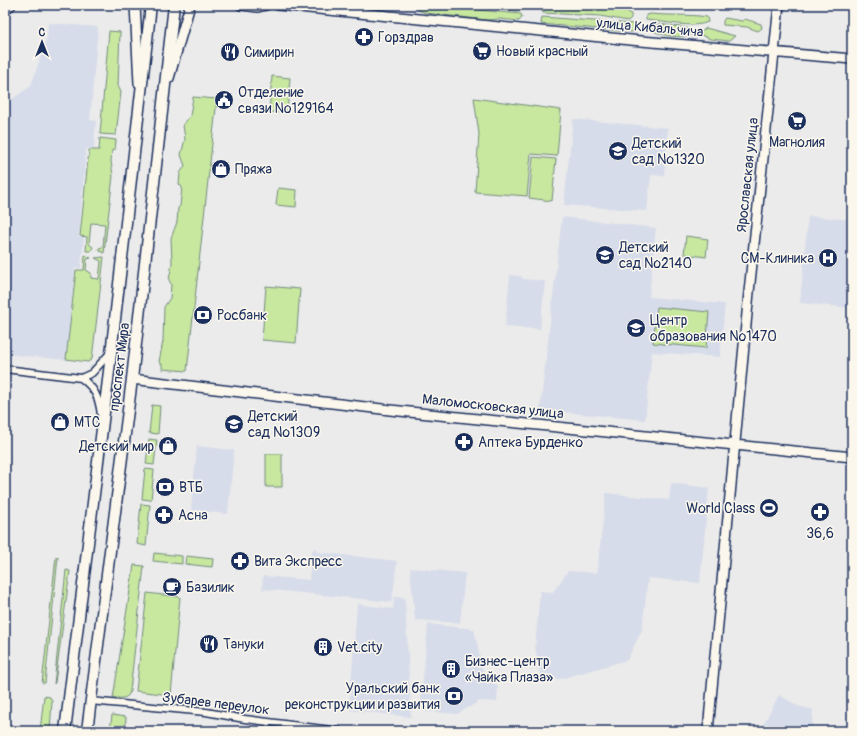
<svg xmlns="http://www.w3.org/2000/svg" width="857" height="736" viewBox="0 0 857 736" font-family="Pangolin,sans-serif">
	<style>
		.built { fill: #d7dcea }
		.green { fill: #c8e79f; stroke: #728b7e }
		.lines { fill: none; stroke-linecap: round; stroke-linejoin: round }
		.street-casing { stroke: #1b2f5e; stroke-width: 9 }
		.secondary-casing { stroke: #1b2f5e; stroke-width: 12 }
		.primary-casing { stroke: #1b2f5e; stroke-width: 13 }
		.street { stroke: #fbf7ec; stroke-width: 6 }
		.secondary { stroke: #fbf7ec; stroke-width: 9 }
		.primary { stroke: #fbf7ec; stroke-width: 10 }
		.labels { text-anchor: middle; stroke-width: 3; stroke-linejoin: round; paint-order: stroke }
		.street-label { font-size: 14px; fill: #1b2f5e; stroke: #fbf7ec }
		.poi-label { font-size: 14px; fill: #1b2f5e; stroke: #fbf7ec; text-anchor: start }
	</style>
	<rect width="100%" height="100%" fill="#ebebeb"/>
	<filter id="ink" filterUnits="userSpaceOnUse"><feTurbulence type="fractalNoise" baseFrequency=".025" numOctaves="2"/><feDisplacementMap in="SourceGraphic" scale="8" xChannelSelector="R" yChannelSelector="G"/><feConvolveMatrix kernelMatrix="1 2 1 2 8 2 1 2 1" color-interpolation-filters="sRGB"/></filter>
	<g filter="url(#ink)">
		<path class="built" d="M 48,23 L 98,27 L 90,120 L 96,121 L 94,149 L 86,149 L 79,237 L 84,237 L 81,268 L 75,268 L 66,360 L 5,354 L 5,112 L 9,101 L 31,86 L 47,37 Z
			M 573,119 L 668,128 L 664,176 L 651,175 L 647,211 L 564,205 Z
			M 808,216 L 852,220 L 851,308 L 800,303 Z
			M 562,217 L 656,228 L 649,297 L 725,304 L 720,357 L 652,352 L 645,420 L 540,410 Z
			M 510,275 L 521,276 L 523,279 L 545,281 L 540,329 L 505,327 Z
			M 197,446 L 234,450 L 228,514 L 191,510 Z
			M 671,483 L 709,488 L 700,583 L 648,578 L 642,630 L 627,660 L 560,679 L 541,678 L 535,647 L 540,591 L 553,592 L 568,571 L 597,573 L 606,493 L 669,500 Z
			M 316,547 L 316,552 L 397,561 L 392,602 L 262,589 L 263,576 L 309,580 L 312,551 Z
			M 410,568 L 465,573 L 460,623 L 415,620 Z
			M 394,597 L 405,598 L 411,717 L 349,710 L 357,604 L 393,609 Z
			M 428,624 L 474,629 L 483,672 L 498,686 L 497,702 L 480,701 L 457,714 L 420,711 Z
			M 779,695 L 798,706 L 813,710 L 812,731 L 760,731 Z"/>
		<path class="green" d="M 425,5 L 521,14 L 522,18 L 519,21 L 499,19 L 487,20 L 426,13 L 418,10 L 420,6 Z
			M 461,5 L 527,5 L 526,9 L 517,11 Z
			M 541,5 C 551,5 560,7 569,7 C 588,8 615,0 631,14 L 631,18 L 628,21 L 600,16 L 543,13 L 541,10 Z
			M 651,14 C 670,16 688,14 707,17 L 708,22 C 694,29 662,21 646,20 L 646,15 Z
			M 542,17 L 634,24 L 634,32 L 541,24 Z
			M 725,18 L 742,21 L 745,19 L 761,24 L 762,28 L 758,31 L 747,27 L 723,25 L 723,21 Z
			M 659,24 L 687,28 L 691,30 L 693,34 C 681,39 663,36 651,30 L 651,25 Z
			M 706,28 L 735,36 L 729,41 L 710,39 L 699,34 Z
			M 109,31 L 120,32 L 118,86 L 121,92 L 116,135 L 100,134 Z
			M 272,76 L 290,78 L 287,113 L 269,112 Z
			M 193,97 L 217,99 L 187,371 L 162,369 L 162,364 L 159,362 L 163,341 L 164,307 L 170,298 L 171,284 L 169,280 L 172,263 L 171,238 L 177,222 L 178,208 L 180,206 L 182,187 L 179,184 L 180,173 L 185,166 L 181,155 L 185,139 L 183,125 L 190,116 Z
			M 474,98 L 561,110 L 557,156 L 531,154 L 527,196 L 475,192 L 479,134 Z
			M 100,138 L 116,140 L 115,150 L 112,150 L 111,161 L 113,176 L 104,253 L 98,250 L 99,248 L 103,247 L 105,224 L 91,223 L 89,244 L 93,247 L 91,251 L 86,251 L 87,237 L 80,236 L 89,150 L 99,150 Z
			M 533,157 L 556,159 L 552,201 L 529,198 Z
			M 278,188 L 297,190 L 296,207 L 276,205 Z
			M 686,236 L 708,239 L 706,257 L 684,254 Z
			M 85,255 L 91,258 L 87,259 L 86,270 L 91,273 L 91,278 L 99,279 L 101,261 L 95,258 L 104,257 L 92,359 L 88,362 L 66,359 L 76,270 L 84,270 Z
			M 266,286 L 300,289 L 296,343 L 262,340 Z
			M 657,307 L 709,312 L 706,348 L 653,343 Z
			M 152,405 L 160,406 L 158,434 L 149,433 Z
			M 149,439 L 157,440 L 154,465 L 146,464 Z
			M 266,454 L 282,454 L 282,487 L 266,487 Z
			M 145,469 L 154,470 L 151,500 L 142,499 Z
			M 141,504 L 150,505 L 146,546 L 137,544 Z
			M 154,553 L 182,556 L 182,564 L 153,561 Z
			M 186,556 L 213,559 L 212,567 L 185,564 Z
			M 56,557 L 58,557 L 45,683 L 42,683 Z
			M 134,565 L 144,566 L 130,691 C 128,700 121,698 113,698 Z
			M 66,570 L 70,571 L 55,683 L 54,684 Z
			M 147,593 L 180,597 L 171,695 L 136,691 Z
			M 44,696 L 50,697 L 52,701 L 50,731 L 40,731 Z
			M 112,715 L 126,717 L 125,731 L 110,731 Z"/>
		<g class="lines">
			<defs>
				<path id="street" d="M 5,369 L 81,378 C 95,388 99,398 101,415
					M 81,378 L 92,373 L 110,353
					M 90,701 L 206,712 L 245,719 L 339,731"/>
				<path id="secondary" d="M 135,5 L 139,83
					M 241,5 L 258,7 L 266,5
					M 278,5 L 641,41 L 852,59
					M 5,9 L 11,5
					M 169,78 L 190,5
					M 132,379 L 390,410 L 852,457
					M 708,731 L 749,292 L 779,5"/>
				<path id="primary" d="M 65,731 L 108,380 L 151,5
					M 87,731 L 132,379 L 174,5"/>
			</defs>
			<use href="#street" class="street-casing"/>
			<use href="#secondary" class="secondary-casing"/>
			<use href="#primary" class="primary-casing"/>
			<use href="#street" class="street"/>
			<use href="#secondary" class="secondary"/>
			<use href="#primary" class="primary"/>
		</g>
	</g>
	<defs>
		<symbol id="pharmacy-disc" viewBox="-11 -11 22 22"><circle r="9.5" fill="#1b2f5e" stroke="#fbf7ec"/><path d="M-2-6h4v4h4v4h-4v4h-4v-4h-4v-4h4Z" fill="#fff"/></symbol>
		<symbol id="supermarket-disc" viewBox="-11 -11 22 22"><circle r="9.5" fill="#1b2f5e" stroke="#fbf7ec"/><path d="M-6-5.5h2.5l.6 2H6L4.5 2H-2.5L-4.4-4H-6ZM-1.5 3.2a1.3 1.3 0 1 0 .1 0ZM3 3.2a1.3 1.3 0 1 0 .1 0Z" fill="#fff"/></symbol>
		<symbol id="restaurant-disc" viewBox="-11 -11 22 22"><circle r="9.5" fill="#1b2f5e" stroke="#fbf7ec"/><path d="M-5-6h1v4h1v-4h1v4h1v-4h1v5L-1.5 .5V6h-2V.5L-5-1ZM5-6V6H3V1.5H1.5Q1.5-4 5-6Z" fill="#fff"/></symbol>
		<symbol id="civic-disc" viewBox="-11 -11 22 22"><circle r="9.5" fill="#1b2f5e" stroke="#fbf7ec"/><path d="M-.6-6.5H3V-4.5H.6V-3L4-1V1h2V6H-6V1h2V-1L-.6-3ZM-1.2 2.5V6h2.4V2.5Z" fill="#fff"/></symbol>
		<symbol id="school-disc" viewBox="-11 -11 22 22"><circle r="9.5" fill="#1b2f5e" stroke="#fbf7ec"/><path d="M0-5L7-2L0 1L-7-2ZM-4 1L0 2.5L4 1V4Q0 6-4 4Z" fill="#fff"/></symbol>
		<symbol id="shop-disc" viewBox="-11 -11 22 22"><circle r="9.5" fill="#1b2f5e" stroke="#fbf7ec"/><path d="M-5-2.5h2.3a2.7 3.5 0 0 1 5.4 0H5L5.5 6h-11ZM-1.5-2.5h3a1.5 2.3 0 0 0-3 0Z" fill="#fff"/></symbol>
		<symbol id="hospital-disc" viewBox="-11 -11 22 22"><circle r="9.5" fill="#1b2f5e" stroke="#fbf7ec"/><path d="M-5-5h3v3.5h4V-5h3V5h-3V1.5h-4V5h-3Z" fill="#fff"/></symbol>
		<symbol id="bank-disc" viewBox="-11 -11 22 22"><circle r="9.5" fill="#1b2f5e" stroke="#fbf7ec"/><path d="M-6-4H6V4H-6ZM0-2.3a2.3 2.3 0 1 0 0 4.6a2.3 2.3 0 1 0 0-4.6Z" fill="#fff"/></symbol>
		<symbol id="stadium-disc" viewBox="-11 -11 22 22"><circle r="9.5" fill="#1b2f5e" stroke="#fbf7ec"/><path d="M0-5a6.5 5 0 1 0 0 10a6.5 5 0 1 0 0-10ZM-3.5-1.8h7v3.6h-7Z" fill="#fff"/></symbol>
		<symbol id="cafe-disc" viewBox="-11 -11 22 22"><circle r="9.5" fill="#1b2f5e" stroke="#fbf7ec"/><path d="M-5.5-4.5H6V0H3Q3 3.5 0 3.5H-2.5Q-5.5 3.5-5.5 0ZM3-3.2v2h1.7v-2ZM-6 4.5H4V6H-6Z" fill="#fff"/></symbol>
		<symbol id="building-disc" viewBox="-11 -11 22 22"><circle r="9.5" fill="#1b2f5e" stroke="#fbf7ec"/><path d="M-4-6H4V6H1V3H-1V6H-4ZM-2.5-4.3h1.7v1.8h-1.7ZM.8-4.3h1.7v1.8H.8ZM-2.5-1h1.7V.8h-1.7ZM.8-1h1.7V.8H.8Z" fill="#fff"/></symbol>
	</defs>
	<g fill-rule="evenodd">
		<use href="#pharmacy-disc" x="353" y="26" width="22" height="22"/>
		<use href="#supermarket-disc" x="471" y="40" width="22" height="22"/>
		<use href="#restaurant-disc" x="219" y="41" width="22" height="22"/>
		<use href="#civic-disc" x="213" y="89" width="22" height="22"/>
		<use href="#supermarket-disc" x="786" y="110" width="22" height="22"/>
		<use href="#school-disc" x="607" y="140" width="22" height="22"/>
		<use href="#shop-disc" x="210" y="158" width="22" height="22"/>
		<use href="#school-disc" x="594" y="244" width="22" height="22"/>
		<use href="#hospital-disc" x="817" y="247" width="22" height="22"/>
		<use href="#bank-disc" x="192" y="304" width="22" height="22"/>
		<use href="#school-disc" x="625" y="317" width="22" height="22"/>
		<use href="#shop-disc" x="49" y="411" width="22" height="22"/>
		<use href="#school-disc" x="223" y="413" width="22" height="22"/>
		<use href="#pharmacy-disc" x="453" y="431" width="22" height="22"/>
		<use href="#shop-disc" x="157" y="435" width="22" height="22"/>
		<use href="#bank-disc" x="154" y="476" width="22" height="22"/>
		<use href="#stadium-disc" x="758" y="497" width="22" height="22"/>
		<use href="#pharmacy-disc" x="809" y="501" width="22" height="22"/>
		<use href="#pharmacy-disc" x="153" y="504" width="22" height="22"/>
		<use href="#pharmacy-disc" x="229" y="550" width="22" height="22"/>
		<use href="#cafe-disc" x="161" y="576" width="22" height="22"/>
		<use href="#restaurant-disc" x="198" y="633" width="22" height="22"/>
		<use href="#building-disc" x="312" y="636" width="22" height="22"/>
		<use href="#building-disc" x="440" y="658" width="22" height="22"/>
		<use href="#bank-disc" x="443" y="685" width="22" height="22"/>
	</g>
	<g class="labels">
		<g class="street-label">
			<text transform="translate(650 27) rotate(5)" y="5">улица Кибальчича</text>
			<text transform="translate(747 175) rotate(-84)" y="5">Ярославская улица</text>
			<text transform="translate(119 367) rotate(-83)" y="5">проспект Мира</text>
			<text transform="translate(493 406) rotate(6)" y="5">Маломосковская улица</text>
			<text transform="translate(216 703) rotate(7)" y="5">Зубарев переулок</text>
		</g>
		<g class="poi-label">
			<text x="378" y="42">Горздрав</text>
			<text x="496" y="56">Новый красный</text>
			<text x="244" y="57">Симирин</text>
			<text x="238" y="97">Отделение<tspan x="238" dy="16">связи №129164</tspan></text>
			<text x="797" y="147" text-anchor="middle">Магнолия</text>
			<text x="632" y="148">Детский<tspan x="632" dy="16">сад №1320</tspan></text>
			<text x="235" y="174">Пряжа</text>
			<text x="619" y="252">Детский<tspan x="619" dy="16">сад №2140</tspan></text>
			<text x="814" y="263" text-anchor="end">СМ-Клиника</text>
			<text x="217" y="320">Росбанк</text>
			<text x="650" y="325">Центр<tspan x="650" dy="16">образования №1470</tspan></text>
			<text x="248" y="421">Детский<tspan x="248" dy="16">сад №1309</tspan></text>
			<text x="74" y="427">МТС</text>
			<text x="478" y="447">Аптека Бурденко</text>
			<text x="154" y="451" text-anchor="end">Детский мир</text>
			<text x="179" y="492">ВТБ</text>
			<text x="755" y="513" text-anchor="end">World Class</text>
			<text x="178" y="520">Асна</text>
			<text x="820" y="538" text-anchor="middle">36,6</text>
			<text x="254" y="566">Вита Экспресс</text>
			<text x="186" y="592">Базилик</text>
			<text x="223" y="649">Тануки</text>
			<text x="337" y="652">Vet.city</text>
			<text x="465" y="666">Бизнес-центр<tspan x="465" dy="16">«Чайка Плаза»</tspan></text>
			<text x="440" y="693" text-anchor="end">Уральский банк<tspan x="440" dy="16">реконструкции и развития</tspan></text>
		</g>
	</g>
	<rect width="857" height="736" fill="none" stroke="#fbf7ec" stroke-width="20"/>
	<rect x="10" y="10" width="837" height="716" fill="none" stroke="#1b2f5e" stroke-width="1.5" filter="url(#ink)"/>
	<g transform="translate(42 42)" stroke="#fbf7ec" stroke-width="3" paint-order="stroke">
	<path d="M0-3L7 15L0 10L-7 15Z" fill="#1b2f5e"/>
	<text y="-6" font-size="11" font-weight="bold" text-anchor="middle" fill="#1b2f5e">С</text>
	</g>
</svg>
